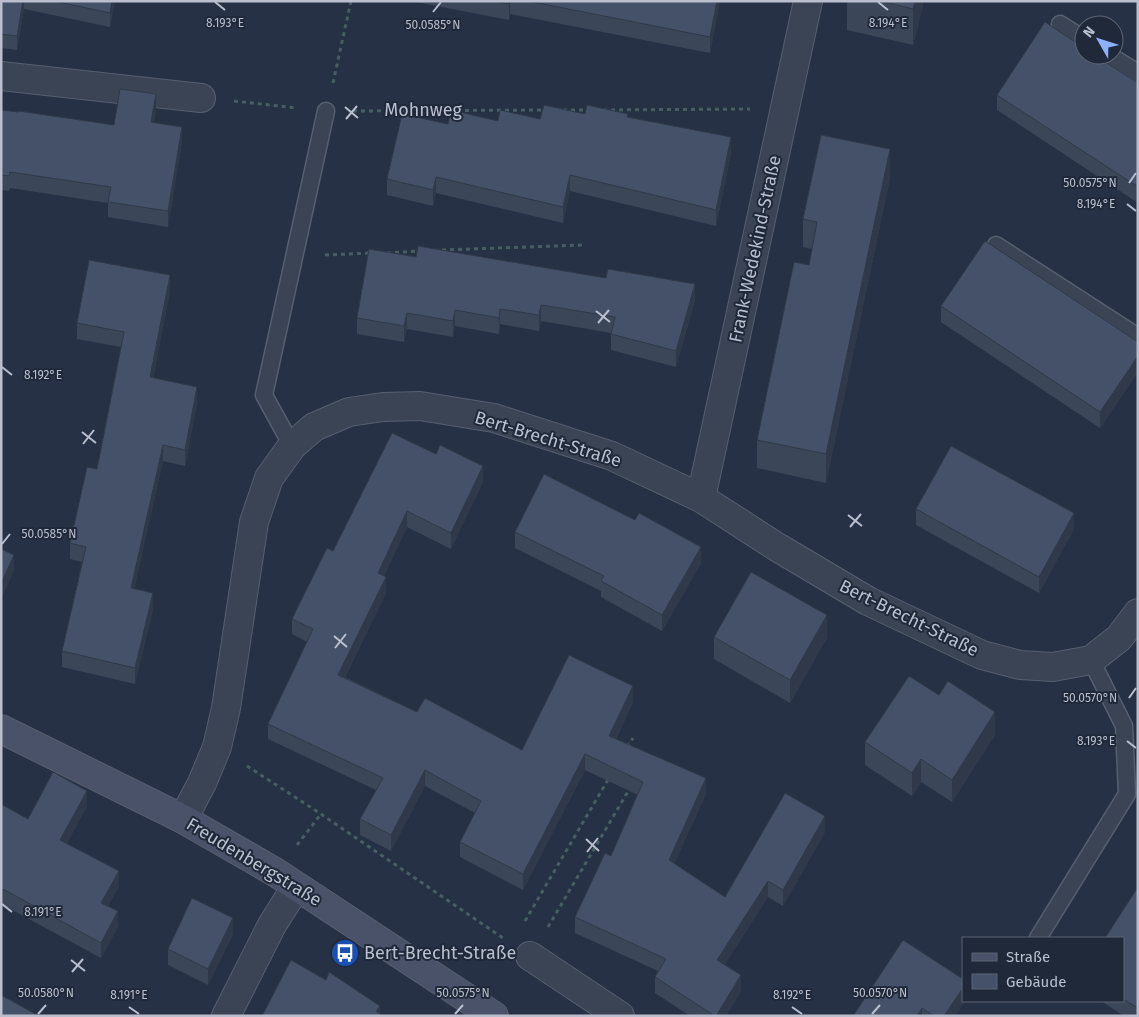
<svg xmlns="http://www.w3.org/2000/svg" width="1139" height="1017" viewBox="0 0 1139 1017" font-family="'Fira Sans',sans-serif">
	<style>
		.lines { fill: none; stroke-linecap: round; stroke-linejoin: round }
		.lane-casing { stroke: #565f6f; stroke-width: 19 }
		.street-casing { stroke: #565f6f; stroke-width: 30 }
		.secondary-casing { stroke: #565f6f; stroke-width: 30 }
		.path { stroke: #475e62; stroke-width: 3; stroke-dasharray: 4 4; stroke-linecap: butt }
		.lane { stroke: #3b4455; stroke-width: 16 }
		.street { stroke: #3b4455; stroke-width: 28 }
		.secondary { stroke: #495268; stroke-width: 28 }
		.wall { fill: #3b4659 }
		.shaded-wall { fill: #303949 }
		.building { fill: #455168; stroke: #303949 }
		.ticks { fill: none; stroke: #b9bfce; stroke-width: 2 }
		.labels { text-anchor: middle; stroke-width: 4; stroke-linejoin: round; paint-order: stroke }
		.street-label { font-size: 18px; fill: #b9bfce; stroke: #1f293a }
		.poi-label { font-size: 18px; fill: #b9bfce; stroke: #1f293a; text-anchor: start }
		.ticks-label { font-size: 12px; text-anchor: middle; fill: #b9bfce; stroke: #1f293a; stroke-width: 4; stroke-linejoin: round; paint-order: stroke }
	</style>
	<rect width="100%" height="100%" fill="#263145"/>
	<g class="lines">
		<defs>
			<path id="lane" d="M 1060,24 L 1084,39
				M 1109,55 L 1138,73
				M 996,245 L 1138,337
				M 292,446 L 264,395 L 326,111
				M 1038,938 L 1127,794 L 1124,726 L 1091,660"/>
			<path id="street" d="M 1,76 L 201,98
				M 701,498 L 808,1
				M 183,819 L 202,783 L 217,747 L 226,708 L 254,522 L 269,478 L 292,446 L 314,427 L 349,412 L 383,407 L 420,406 L 494,418 L 612,456 L 701,498 L 777,547 L 868,601 L 982,655 L 1020,665 L 1053,667 L 1091,660 L 1119,638 L 1138,613
				M 530,956 L 620,1016
				M 226,1016 L 272,925 L 296,887"/>
			<path id="secondary" d="M 1,729 L 183,819 L 275,872 L 494,1016"/>
		</defs>
		<use href="#lane" class="lane-casing"/>
		<use href="#street" class="street-casing"/>
		<use href="#secondary" class="secondary-casing"/>
		<path class="path" d="M 333,83 L 351,1
			M 234,101 L 297,108
			M 563,110 L 590,110
			M 603,110 L 750,109
			M 353,111 L 545,110
			M 442,250 L 583,245
			M 387,253 L 421,251
			M 325,255 L 371,253
			M 627,747 L 633,738
			M 247,766 L 321,814 L 503,938
			M 297,845 L 321,814
			M 525,921 L 609,778
			M 548,927 L 630,788"/>
		<use href="#lane" class="lane"/>
		<use href="#street" class="street"/>
		<use href="#secondary" class="secondary"/>
	</g>
	<path class="wall" d="M 1,1 L 115,1 L 110,27 L 24,9 L 17,50 L 1,48 Z
		M 720,1 L 710,53 L 510,14 L 509,20 L 416,2 Z
		M 847,1 L 924,1 L 913,45 L 847,30 Z
		M 1138,83 L 1138,203 L 997,110 L 997,95 Z
		M 156,109 L 154,122 L 182,142 L 168,227 L 108,217 L 108,203 L 10,188 L 9,191 L 1,190 L 1,110 L 114,125 Z
		M 585,114 L 628,117 L 731,153 L 716,226 L 570,191 L 563,223 L 436,193 L 433,206 L 387,195 L 387,179 L 448,124 L 540,119 Z
		M 890,178 L 826,483 L 757,468 L 757,440 L 809,265 L 812,249 L 803,247 L 803,219 Z
		M 369,249 L 695,300 L 676,367 L 611,350 L 611,333 L 541,321 L 539,331 L 500,324 L 499,334 L 455,326 L 453,337 L 407,329 L 404,342 L 357,334 L 357,318 Z
		M 170,291 L 153,378 L 197,403 L 185,466 L 163,461 L 134,589 L 153,609 L 135,684 L 62,667 L 62,651 L 82,562 L 70,559 L 70,543 L 97,469 L 121,347 L 77,339 L 77,323 Z
		M 941,306 L 1138,342 L 1138,372 L 1100,428 L 941,322 Z
		M 392,433 L 483,482 L 451,549 L 407,527 L 384,576 L 386,593 L 345,677 L 417,712 L 522,750 L 633,702 L 616,739 L 706,794 L 674,864 L 725,897 L 825,832 L 783,906 L 768,897 L 725,964 L 741,991 L 726,1016 L 690,1016 L 655,993 L 655,977 L 658,971 L 575,933 L 575,917 L 611,856 L 638,795 L 585,770 L 523,890 L 460,857 L 460,842 L 475,813 L 425,786 L 391,851 L 360,835 L 360,819 L 376,790 L 268,739 L 268,724 L 307,642 L 292,634 L 292,619 L 333,551 Z
		M 916,509 L 1074,529 L 1039,593 L 916,525 Z
		M 635,520 L 701,563 L 662,631 L 601,597 L 601,591 L 515,548 L 515,532 Z
		M 714,637 L 827,638 L 790,703 L 714,659 Z
		M 995,735 L 952,802 L 921,782 L 912,796 L 865,765 L 865,742 Z
		M 1,804 L 28,819 L 87,806 L 67,843 L 119,886 L 108,906 L 118,927 L 101,958 L 3,905 Z
		M 1138,887 L 1138,1016 L 1124,1016 L 1101,1001 L 1123,1001 L 1123,938 Z
		M 233,934 L 208,985 L 168,965 L 168,949 Z
		M 963,1001 L 965,1001 L 955,1016 L 853,1016 Z"/>
	<path class="shaded-wall" d="M 23,1 L 24,1 L 24,9 L 17,50 L 17,36 Z
		M 112,1 L 115,1 L 110,27 L 110,13 Z
		M 509,1 L 510,1 L 510,14 L 509,20 Z
		M 717,1 L 720,1 L 710,53 L 710,37 Z
		M 915,1 L 924,1 L 913,45 L 913,9 Z
		M 156,94 L 156,109 L 151,137 L 151,122 Z
		M 182,127 L 182,142 L 168,227 L 168,211 Z
		M 731,137 L 731,153 L 716,226 L 716,210 Z
		M 890,149 L 890,178 L 826,483 L 826,454 Z
		M 570,175 L 570,191 L 563,223 L 563,207 Z
		M 436,177 L 436,193 L 433,206 L 433,190 Z
		M 170,275 L 170,291 L 150,393 L 150,377 Z
		M 695,284 L 695,300 L 676,367 L 676,351 Z
		M 541,305 L 541,321 L 539,331 L 539,315 Z
		M 500,309 L 500,324 L 499,334 L 499,318 Z
		M 455,310 L 455,326 L 453,337 L 453,321 Z
		M 407,313 L 407,329 L 404,342 L 404,326 Z
		M 1138,356 L 1138,372 L 1100,428 L 1100,412 Z
		M 197,387 L 197,403 L 185,466 L 185,450 Z
		M 163,445 L 163,461 L 131,604 L 131,588 Z
		M 483,466 L 483,482 L 451,549 L 451,533 Z
		M 407,511 L 407,527 L 378,589 L 378,573 Z
		M 1074,513 L 1074,529 L 1039,593 L 1039,577 Z
		M 701,547 L 701,563 L 662,631 L 662,615 Z
		M 14,555 L 14,571 L 1,600 L 1,584 Z
		M 386,577 L 386,593 L 338,690 L 338,675 Z
		M 153,593 L 153,609 L 135,684 L 135,668 Z
		M 827,615 L 827,638 L 790,703 L 790,680 Z
		M 633,686 L 633,702 L 609,752 L 609,736 Z
		M 995,712 L 995,735 L 952,802 L 952,780 Z
		M 585,754 L 585,770 L 523,890 L 523,874 Z
		M 921,759 L 921,782 L 912,796 L 912,773 Z
		M 425,770 L 425,786 L 391,851 L 391,835 Z
		M 706,778 L 706,794 L 669,876 L 669,860 Z
		M 87,791 L 87,806 L 60,855 L 60,840 Z
		M 825,816 L 825,832 L 783,906 L 783,890 Z
		M 119,871 L 119,886 L 101,918 L 101,903 Z
		M 768,881 L 768,897 L 717,976 L 717,960 Z
		M 3,889 L 3,905 L 1,908 L 1,893 Z
		M 118,911 L 118,927 L 101,958 L 101,943 Z
		M 233,918 L 233,934 L 208,985 L 208,969 Z
		M 741,975 L 741,991 L 726,1016 L 716,1016 Z
		M 963,988 L 963,1001 L 965,1001 L 955,1016 L 944,1016 Z
		M 380,1006 L 380,1016 L 376,1011 Z
		M 922,1008 L 922,1016 L 917,1016 Z"/>
	<path class="building" d="M 1,1 L 23,1 L 17,36 L 1,34 Z
		M 54,1 L 112,1 L 110,13 Z
		M 494,1 L 509,1 L 509,4 Z
		M 528,1 L 717,1 L 710,37 Z
		M 881,1 L 915,1 L 913,9 Z
		M 1045,22 L 1084,48 L 1084,55 L 1094,55 L 1138,83 L 1138,187 L 997,95 Z
		M 120,89 L 156,94 L 151,122 L 182,127 L 168,211 L 108,202 L 111,187 L 10,172 L 9,176 L 1,175 L 1,110 L 19,112 L 19,111 L 114,125 Z
		M 544,105 L 585,114 L 587,105 L 628,114 L 627,117 L 731,137 L 716,210 L 570,175 L 563,207 L 436,177 L 433,190 L 387,179 L 402,114 L 448,124 L 451,110 L 498,121 L 500,110 L 540,119 Z
		M 821,135 L 890,149 L 826,454 L 757,440 L 794,262 L 809,265 L 817,222 L 803,219 Z
		M 985,241 L 1138,342 L 1138,356 L 1100,412 L 941,306 Z
		M 418,246 L 606,278 L 608,269 L 695,284 L 676,351 L 611,334 L 615,317 L 541,305 L 539,315 L 500,309 L 499,318 L 455,310 L 453,321 L 407,313 L 404,326 L 357,318 L 369,249 L 416,257 Z
		M 89,260 L 170,275 L 150,377 L 197,387 L 185,450 L 163,445 L 131,588 L 153,593 L 135,668 L 62,651 L 86,547 L 70,543 L 87,467 L 97,469 L 124,332 L 77,323 Z
		M 392,433 L 436,454 L 440,445 L 483,466 L 451,533 L 407,511 L 378,573 L 386,577 L 338,675 L 417,712 L 425,698 L 522,750 L 569,655 L 633,686 L 609,736 L 706,778 L 669,860 L 725,897 L 785,793 L 825,816 L 783,890 L 768,881 L 717,960 L 741,975 L 716,1016 L 715,1016 L 655,977 L 666,959 L 575,917 L 605,853 L 611,856 L 643,782 L 585,754 L 523,874 L 460,842 L 481,801 L 425,770 L 391,835 L 360,819 L 383,778 L 268,724 L 313,629 L 292,619 L 327,548 L 333,551 Z
		M 951,446 L 1074,513 L 1039,577 L 916,509 Z
		M 544,474 L 635,520 L 639,513 L 701,547 L 662,615 L 601,581 L 604,576 L 515,532 Z
		M 1,549 L 14,555 L 1,584 Z
		M 751,572 L 827,615 L 790,680 L 714,637 Z
		M 909,676 L 939,695 L 948,681 L 995,712 L 952,780 L 921,759 L 912,773 L 865,742 Z
		M 53,772 L 87,791 L 60,840 L 119,871 L 101,903 L 118,911 L 101,943 L 3,889 L 1,893 L 1,804 L 28,819 Z
		M 1138,887 L 1138,1008 L 1123,999 L 1123,938 L 1105,938 Z
		M 192,898 L 233,918 L 208,969 L 168,949 Z
		M 903,940 L 963,979 L 963,988 L 944,1016 L 934,1016 L 922,1008 L 917,1016 L 853,1016 Z
		M 291,960 L 326,980 L 329,972 L 380,1006 L 376,1011 L 383,1016 L 262,1016 Z
		M 1,995 L 39,1016 L 1,1016 Z"/>
	<path class="ticks" d="M 215,2 L 225,10M 878,2 L 888,10M 433,12 L 441,2M 345,107 L 358,118M 346,119 L 357,106M 1129,183 L 1136,173M 1127,204 L 1136,211M 596,311 L 610,322M 598,323 L 609,310M 2,367 L 12,375M 82,432 L 96,443M 83,444 L 94,430M 848,515 L 862,526M 850,527 L 861,514M 2,544 L 10,534M 334,636 L 347,647M 335,648 L 346,634M 1129,698 L 1136,688M 1127,741 L 1136,748M 586,839 L 599,851M 587,852 L 598,838M 2,904 L 12,912M 71,960 L 85,971M 72,972 L 83,959M 129,1007 L 139,1014M 792,1007 L 802,1014M 38,1014 L 46,1005M 455,1014 L 463,1005M 872,1014 L 880,1005"/>
	<defs>
		<symbol id="bus-disc" viewBox="-11 -11 22 22"><circle r="9.5" fill="#1a4fb4" stroke="#1f293a"/><path d="M-5-6H5V4H4V6H2V4H-2V6H-4V4H-5ZM-3.5-4V0h7V-4ZM-3.5 1.2v1.5H-2V1.2ZM2 1.2v1.5H3.5V1.2Z" fill="#fff"/></symbol>
	</defs>
	<g fill-rule="evenodd">
		<use href="#bus-disc" x="329" y="937" width="32" height="32"/>
	</g>
	<g class="labels">
		<g class="street-label">
			<text x="423" y="116">Mohnweg</text>
			<text transform="translate(755 249) rotate(-78)" y="6">Frank-Wedekind-Straße</text>
			<text transform="translate(548 439) rotate(17)" y="6">Bert-Brecht-Straße</text>
			<text transform="translate(909 618) rotate(26)" y="6">Bert-Brecht-Straße</text>
			<text transform="translate(254 862) rotate(31)" y="6">Freudenbergstraße</text>
		</g>
		<g class="poi-label">
			<text x="364" y="959">Bert-Brecht-Straße</text>
		</g>
	</g>
	<g class="ticks-label">
		<text x="225" y="27">8.193°E</text>
		<text x="888" y="27">8.194°E</text>
		<text x="433" y="29">50.0585°N</text>
		<text x="1090" y="187">50.0575°N</text>
		<text x="1096" y="208">8.194°E</text>
		<text x="43" y="379">8.192°E</text>
		<text x="49" y="538">50.0585°N</text>
		<text x="1090" y="702">50.0570°N</text>
		<text x="1096" y="745">8.193°E</text>
		<text x="43" y="916">8.191°E</text>
		<text x="46" y="997">50.0580°N</text>
		<text x="463" y="997">50.0575°N</text>
		<text x="880" y="997">50.0570°N</text>
		<text x="129" y="999">8.191°E</text>
		<text x="792" y="999">8.192°E</text>
	</g>
	<rect width="1139" height="1017" fill="none" stroke="#b9bfce" stroke-width="5"/>
	<rect x="962" y="937" width="162" height="65" fill="#1f293a" stroke="#5d6575"/>
	<rect x="972" y="953" width="25" height="8" fill="#495268" stroke="#5d6575"/>
	<text x="1006" y="962" font-size="15" fill="#b9bfce">Straße</text>
	<rect x="972" y="974" width="25" height="15" fill="#455168" stroke="#5d6575"/>
	<text x="1006" y="987" font-size="15" fill="#b9bfce">Gebäude</text>
	<g transform="translate(1099 40) rotate(309)"><circle r="24" fill="#1f293a" stroke="#5d6575"/>
	<path d="M0-4L9 19L0 12L-9 19Z" fill="#8eb1fd"/>
	<text y="-8" font-size="14" font-weight="bold" text-anchor="middle" fill="#b9bfce">N</text>
	</g>
</svg>
